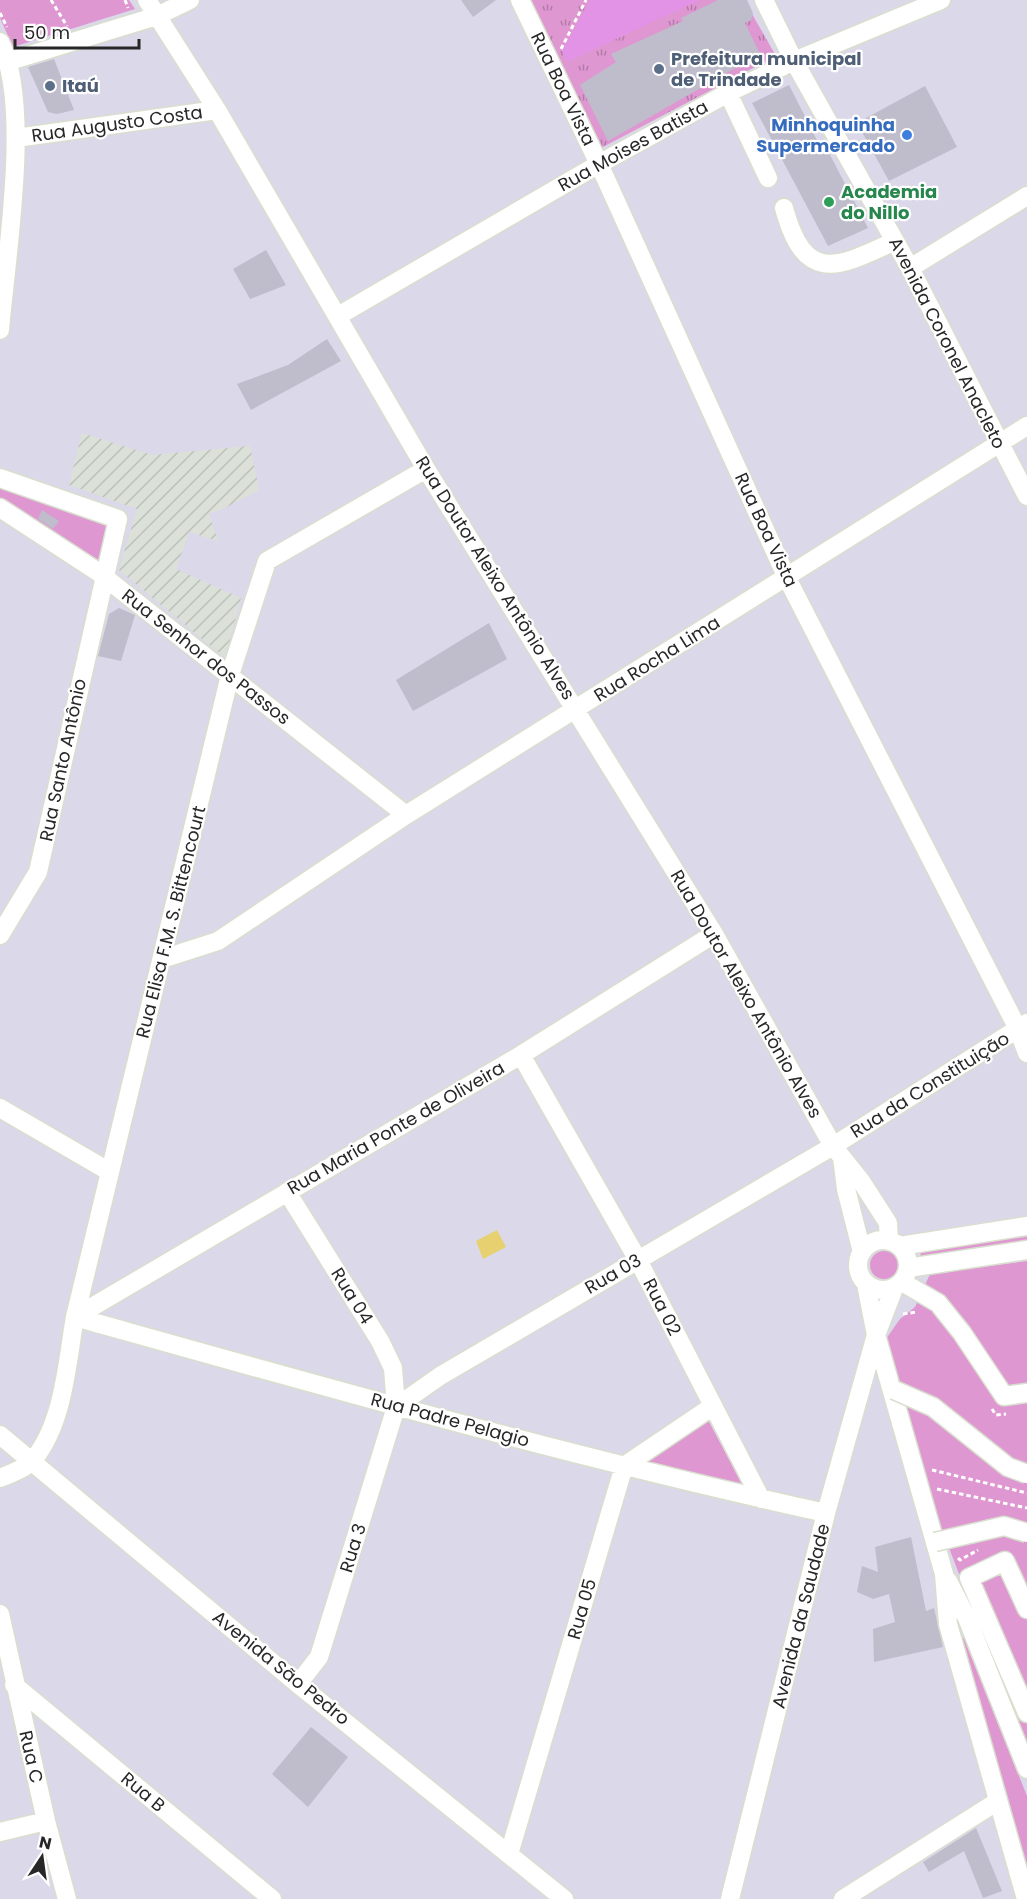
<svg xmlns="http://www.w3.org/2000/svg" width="1027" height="1899" viewBox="0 0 1027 1899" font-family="Poppins,sans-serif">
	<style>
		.industrial { fill: url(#industrial-furrows) }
		.grass { fill: url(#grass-tufts) }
		.park { fill: #de97d0 }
		.pitch { fill: #e293e5 }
		.water { fill: #e7d06f }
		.building { fill: #bfbdcb }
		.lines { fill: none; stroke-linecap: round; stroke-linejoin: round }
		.minor-casing { stroke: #d9dfce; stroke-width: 21 }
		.path { stroke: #fff; stroke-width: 3; stroke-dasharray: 4.5 3; stroke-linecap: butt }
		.minor { stroke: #fff; stroke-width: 18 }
		.minor-bridge-casing { stroke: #d9dfce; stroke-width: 21; stroke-linecap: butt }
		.minor-bridge { stroke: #fff; stroke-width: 18 }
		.service-dot { fill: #5c6f8a; stroke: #fff; stroke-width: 2 }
		.shop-dot { fill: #3f7fe0; stroke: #fff; stroke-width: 2 }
		.leisure-dot { fill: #2e9e5b; stroke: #fff; stroke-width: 2 }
		.labels { text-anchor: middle; stroke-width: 4.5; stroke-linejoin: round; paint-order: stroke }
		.service-label { font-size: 18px; font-weight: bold; fill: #4e5e75; stroke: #fff; text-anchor: start }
		.street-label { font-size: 18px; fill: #272727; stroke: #fff }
		.shop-label { font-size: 18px; font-weight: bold; fill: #366cbe; stroke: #fff; text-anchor: end }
		.leisure-label { font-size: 18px; font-weight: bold; fill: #27864d; stroke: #fff; text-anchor: start }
	</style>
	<defs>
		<pattern id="industrial-furrows" width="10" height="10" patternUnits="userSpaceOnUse" patternTransform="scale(1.5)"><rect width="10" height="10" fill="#dbe1d9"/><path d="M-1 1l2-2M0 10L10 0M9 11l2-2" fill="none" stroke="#bcc1ba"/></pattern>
		<pattern id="grass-tufts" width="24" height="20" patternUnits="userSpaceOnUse" patternTransform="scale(1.5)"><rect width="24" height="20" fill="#de97d0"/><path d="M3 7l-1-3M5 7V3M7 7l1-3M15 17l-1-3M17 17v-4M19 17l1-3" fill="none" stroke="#b47ba9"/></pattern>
	</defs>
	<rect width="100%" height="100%" fill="#dad8e9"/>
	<path class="industrial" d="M 82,433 L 152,455 L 250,446 L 259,490 L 219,511 L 209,513 L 218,541 L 189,532 L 176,569 L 241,598 L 225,658 L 119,570 L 137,509 L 69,485 Z"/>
	<path class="grass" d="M 530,0 L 744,0 L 776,56 L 601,148 Z"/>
	<path class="park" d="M 0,0 L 129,0 L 135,9 L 13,47 L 0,18 Z
		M 0,480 L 115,521 L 103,572 L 0,505 Z
		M 1027,1236 L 1027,1245 L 924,1258 L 920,1256 L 922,1250 Z
		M870 1265a14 14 0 1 1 28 0a14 14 0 1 1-28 0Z
		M 1027,1261 L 1027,1750 L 934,1509 L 886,1339 L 900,1319 L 915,1307 L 930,1274 Z
		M 707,1418 L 745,1489 L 646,1462 Z
		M 961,1638 L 964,1638 L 1027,1796 L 1027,1873 Z"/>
	<path class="pitch" d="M 590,0 L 700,0 L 567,62 L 562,51 Z"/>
	<path class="water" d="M 497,1230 L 506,1247 L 483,1259 L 476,1241 Z"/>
	<path class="building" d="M 461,0 L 496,0 L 473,17 Z
		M 718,0 L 747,0 L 753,13 L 751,20 L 745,23 L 760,54 L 608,141 L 580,85 L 616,62 L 611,54 L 683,21 L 681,18 Z
		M 54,59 L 74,110 L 57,114 L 48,112 L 28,67 Z
		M 789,85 L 824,154 L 828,151 L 868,228 L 828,246 L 752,103 Z
		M 925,86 L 957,147 L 889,181 L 857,123 Z
		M 266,250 L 286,285 L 250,299 L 233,269 Z
		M 327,339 L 341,361 L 251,410 L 237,384 L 288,365 Z
		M 42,510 L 59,521 L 53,529 L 38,519 Z
		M 119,608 L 135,615 L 121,661 L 98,656 L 109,614 Z
		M 489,623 L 507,659 L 413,711 L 396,680 Z
		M 911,1537 L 926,1611 L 934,1608 L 943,1647 L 874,1662 L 873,1629 L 895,1622 L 889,1594 L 873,1599 L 857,1592 L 862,1566 L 878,1572 L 875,1547 Z
		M 311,1727 L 348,1757 L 308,1807 L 272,1774 Z
		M 976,1828 L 1002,1891 L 983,1898 L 964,1851 L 929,1872 L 923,1862 Z"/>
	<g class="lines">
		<defs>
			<path id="minor" d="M 147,0 L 217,110 L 426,469 L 714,934 L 833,1146 L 861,1181 L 888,1223 L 889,1241
				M 520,0 L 599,164 L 787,578 L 1018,1029 L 1027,1053
				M 764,0 L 794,61 L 910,268 L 1027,496
				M 0,42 C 32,104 6,257 0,330
				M 10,61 L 157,16 L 190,0
				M 728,93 L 768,178
				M 16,138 L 217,110
				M 784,208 C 805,285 837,268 895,241
				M 910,268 L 1027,196
				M 338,316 L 599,164 L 728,93 L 794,61 L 941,0
				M 0,478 L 118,519 L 38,872 L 0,935
				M 0,508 L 98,572 L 406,815
				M 162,959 L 218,941 L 406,815 L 1027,426
				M 521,1055 L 638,1260 L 761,1499
				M 0,1108 L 110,1172
				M 842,1157 L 846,1189 L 862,1252
				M 287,1192 L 380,1341 L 393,1368 L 396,1407 L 319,1657 L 298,1684
				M858 1265a25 25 0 1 1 50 0a25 25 0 1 1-50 0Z
				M 900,1246 L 1027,1226
				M 908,1268 L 1027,1250
				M 902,1282 L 938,1303 L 962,1333 L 1004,1396 L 1027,1393
				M 866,1284 L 876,1335 L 944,1574 L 948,1624 L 1026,1899
				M 75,1317 C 325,1387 574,1458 826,1513
				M 75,1317 L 521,1055 L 714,934
				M 396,1407 L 440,1376 L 833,1146 L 1027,1023
				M 0,1435 L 298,1684 L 564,1899
				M 0,1478 C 10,1474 26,1468 33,1460 C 64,1423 67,1362 75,1317 L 230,675 L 267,561 L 426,469
				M 948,1581 L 967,1618 L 1027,1769
				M 1027,1609 L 1005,1561 L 969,1578 L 1027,1713
				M 0,1614 L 46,1821 L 67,1899
				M 14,1685 L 272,1899
				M 0,1832 L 46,1821
				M 509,1854 L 624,1466 L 713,1406
				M 730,1899 L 826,1513 L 876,1335 L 894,1288
				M 843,1899 L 998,1801"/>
		</defs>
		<use href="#minor" class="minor-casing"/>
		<path class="path" d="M 51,0 L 67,26
			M 125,0 L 128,8
			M 0,13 L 7,27
			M 561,49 L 586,0
			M 903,1314 L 917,1312
			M 992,1409 L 996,1415 L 1006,1414
			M 932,1470 L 1027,1493
			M 937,1489 L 1027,1508
			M 958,1558 L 960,1560 L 978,1550"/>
		<use href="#minor" class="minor"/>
		<defs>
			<path id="minor-bridge" d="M 894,1390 L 933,1407 L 1008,1467 L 1027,1474
				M 935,1542 L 1004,1526 L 1027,1533"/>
		</defs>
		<use href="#minor-bridge" class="minor-bridge-casing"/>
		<use href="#minor-bridge" class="minor-bridge"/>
	</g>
	<g class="service-dot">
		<circle cx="659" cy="69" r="6"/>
		<circle cx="50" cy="86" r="6"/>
	</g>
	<circle class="shop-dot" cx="907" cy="135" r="6"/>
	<circle class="leisure-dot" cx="829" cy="202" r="6"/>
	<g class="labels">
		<g class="service-label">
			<text x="671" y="65">Prefeitura municipal<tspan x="671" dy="21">de Trindade</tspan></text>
			<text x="62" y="92">Itaú</text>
		</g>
		<g class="street-label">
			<text transform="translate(563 89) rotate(64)" y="6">Rua Boa Vista</text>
			<text transform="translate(117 124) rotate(-8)" y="6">Rua Augusto Costa</text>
			<text transform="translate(633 146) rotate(-29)" y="6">Rua Moises Batista</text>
			<text transform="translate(947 343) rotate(63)" y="6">Avenida Coronel Anacleto</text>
			<text transform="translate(766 530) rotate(65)" y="6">Rua Boa Vista</text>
			<text transform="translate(495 578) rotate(58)" y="6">Rua Doutor Aleixo Antônio Alves</text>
			<text transform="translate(206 657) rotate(38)" y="6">Rua Senhor dos Passos</text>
			<text transform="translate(657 659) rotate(-32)" y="6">Rua Rocha Lima</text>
			<text transform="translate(63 760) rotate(-78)" y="6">Rua Santo Antônio</text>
			<text transform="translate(171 922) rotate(-76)" y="6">Rua Elisa F.M. S. Bittencourt</text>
			<text transform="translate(746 994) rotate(60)" y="6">Rua Doutor Aleixo Antônio Alves</text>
			<text transform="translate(930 1085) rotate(-32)" y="6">Rua da Constituição</text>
			<text transform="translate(396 1128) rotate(-30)" y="6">Rua Maria Ponte de Oliveira</text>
			<text transform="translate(613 1274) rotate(-30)" y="6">Rua 03</text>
			<text transform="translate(352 1296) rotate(58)" y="6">Rua 04</text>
			<text transform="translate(662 1307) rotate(63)" y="6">Rua 02</text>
			<text transform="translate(450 1420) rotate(15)" y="6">Rua Padre Pelagio</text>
			<text transform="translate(353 1548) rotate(-73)" y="6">Rua 3</text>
			<text transform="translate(582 1609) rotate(-74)" y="6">Rua 05</text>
			<text transform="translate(801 1616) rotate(-76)" y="6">Avenida da Saudade</text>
			<text transform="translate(281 1668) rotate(39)" y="6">Avenida São Pedro</text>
			<text transform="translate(31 1757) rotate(77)" y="6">Rua C</text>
			<text transform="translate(143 1792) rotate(40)" y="6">Rua B</text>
		</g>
		<g class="shop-label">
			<text x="895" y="131">Minhoquinha<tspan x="895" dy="21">Supermercado</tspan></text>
		</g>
		<g class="leisure-label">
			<text x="841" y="198">Academia<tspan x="841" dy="21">do Nillo</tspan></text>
		</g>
	</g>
	<g transform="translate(42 1857) rotate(13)" stroke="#ffffff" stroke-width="4.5" paint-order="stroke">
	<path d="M0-4.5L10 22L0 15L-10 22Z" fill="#272727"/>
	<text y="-9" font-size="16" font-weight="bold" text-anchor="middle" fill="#272727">N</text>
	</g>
	<path d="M15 39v9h124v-9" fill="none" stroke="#272727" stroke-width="3"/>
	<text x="24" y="39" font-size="18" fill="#272727" stroke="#ffffff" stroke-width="4.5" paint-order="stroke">50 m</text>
</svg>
